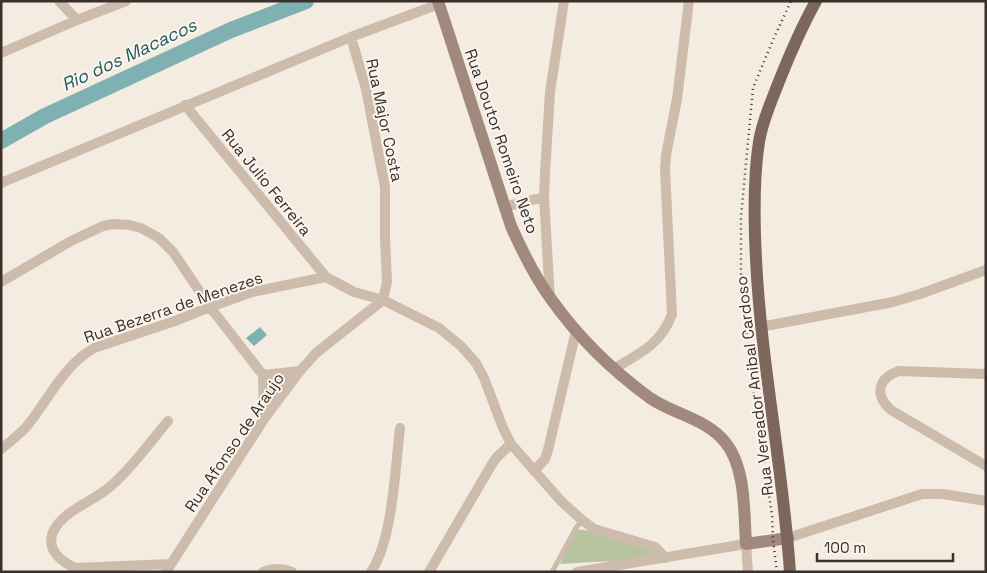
<svg xmlns="http://www.w3.org/2000/svg" width="987" height="573" viewBox="0 0 987 573" font-family="'Space Grotesk',sans-serif">
	<style>
		.green { fill: #b8c4a0 }
		.water { fill: #7fb0b2 }
		.lines { fill: none; stroke-linecap: round; stroke-linejoin: round }
		.river { stroke: #7fb0b2; stroke-width: 16 }
		.lane { stroke: #cdbbac; stroke-width: 5 }
		.street { stroke: #cdbbac; stroke-width: 10 }
		.secondary { stroke: #a18a7d; stroke-width: 12 }
		.primary { stroke: #7d675c; stroke-width: 12 }
		.rail { stroke: #3b302b; stroke-width: 2.5; stroke-dasharray: 1 4; stroke-linecap: butt }
		.labels { text-anchor: middle; stroke-width: 4; stroke-linejoin: round; paint-order: stroke }
		.street-label { font-size: 16px; fill: #3b302b; stroke: #fbf5ee }
		.water-label { font-size: 18px; font-style: italic; fill: #1f5a5e; stroke: #fbf5ee }
	</style>
	<rect width="100%" height="100%" fill="#f4ebe1"/>
	<path class="green" d="M 293,373 L 266,415 L 265,379 Z
		M 576,529 L 627,536 L 666,558 L 560,564 Z"/>
	<path class="water" d="M 260,327 L 267,335 L 254,346 L 246,338 Z"/>
	<g class="lines">
		<path class="river" d="M 1,141 L 45,116 L 231,30 L 306,1"/>
		<path class="lane" d="M 552,572 L 576,528 L 582,520"/>
		<path class="street" d="M 59,1 L 77,20
			M 1,53 L 77,20 L 126,1
			M 185,105 L 326,277
			M 1,183 L 351,37 L 439,4
			M 504,207 L 544,197
			M 1,282 L 71,241 L 103,226 L 113,224 L 130,225 L 141,228 L 159,238 L 173,252 L 210,307 L 263,375 L 264,419
			M 550,299 L 544,197 L 545,173 L 550,92 L 564,1
			M 760,327 L 893,302 L 920,294 L 986,270
			M 615,368 C 641,353 662,343 672,314 L 665,169 L 666,155 L 677,99 L 689,1
			M 986,374 L 899,371 C 878,378 874,395 891,410 L 986,466
			M 263,375 L 300,371
			M 168,421 C 150,442 133,467 112,485 C 99,497 81,504 67,515 C 42,536 48,555 75,568 L 170,564
			M 1,449 C 10,442 19,435 27,426 C 49,399 63,366 94,348 L 175,321 L 210,307 L 252,292 L 326,277 L 354,292 L 383,300 L 439,328 L 461,346 L 476,363 L 484,378 L 503,428 L 511,444 L 561,501 L 582,520 L 594,529 L 655,547 L 666,558
			M 534,471 L 545,459 L 548,450 L 576,331
			M 788,538 L 922,494 L 943,494 L 986,501
			M 166,572 L 264,419 L 300,371 L 316,353 L 383,300 L 387,282 L 385,238 L 385,187 L 366,89 L 351,37
			M 263,572 C 273,568 282,568 292,572
			M 371,572 C 393,539 395,469 400,428
			M 429,572 L 492,464 L 497,457 L 511,444
			M 577,572 L 746,544 L 748,572"/>
		<path class="secondary" d="M 438,1 L 511,226 C 522,251 535,277 551,299 C 578,337 613,371 650,398 C 673,414 707,419 725,442 C 746,467 744,513 746,544 L 788,538"/>
		<path class="primary" d="M 790,572 C 783,467 761,364 756,259 C 754,221 753,180 759,142 C 762,122 771,102 778,84 C 789,56 801,28 816,1"/>
		<path class="rail" d="M 777,572 L 773,540 L 772,515 L 754,396 L 741,290 L 741,217 L 753,88 L 773,40 L 791,1"/>
	</g>
	<g class="labels">
		<g class="street-label">
			<text transform="translate(385 120) rotate(78)" y="6">Rua Major Costa</text>
			<text transform="translate(502 141) rotate(71)" y="6">Rua Doutor Romeiro Neto</text>
			<text transform="translate(267 182) rotate(51)" y="6">Rua Julio Ferreira</text>
			<text transform="translate(173 307) rotate(-19)" y="6">Rua Bezerra de Menezes</text>
			<text transform="translate(754 386) rotate(-97)" y="6">Rua Vereador Anibal Cardoso</text>
			<text transform="translate(234 442) rotate(-56)" y="6">Rua Afonso de Araujo</text>
		</g>
		<g class="water-label">
			<text transform="translate(129 55) rotate(-25)" y="6">Rio dos Macacos</text>
		</g>
	</g>
	<rect width="987" height="573" fill="none" stroke="#3b302b" stroke-width="5"/>
	<path d="M817 553v8h136v-8" fill="none" stroke="#3b302b" stroke-width="2.5"/>
	<text x="824" y="553" font-size="15" fill="#3b302b" stroke="#fbf5ee" stroke-width="4" paint-order="stroke">100 m</text>
</svg>
